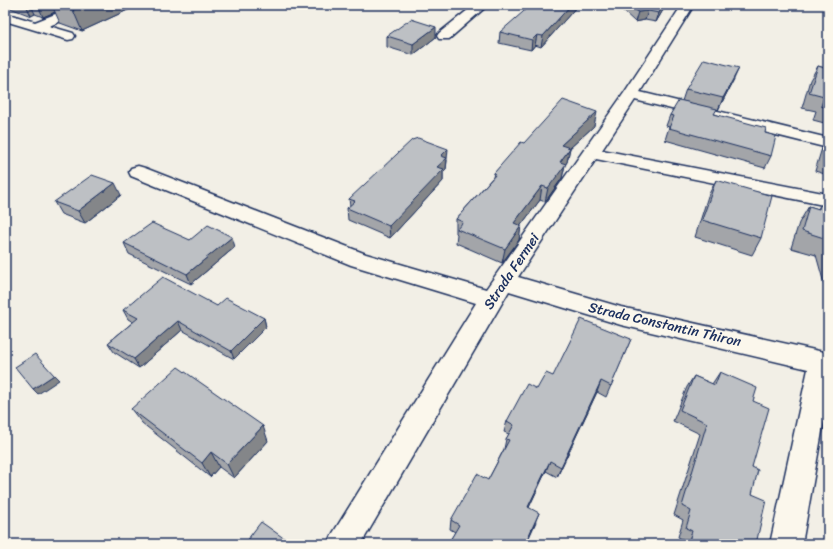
<svg xmlns="http://www.w3.org/2000/svg" width="833" height="549" viewBox="0 0 833 549" font-family="Sriracha,sans-serif">
	<style>
		.lines { fill: none; stroke-linecap: round; stroke-linejoin: round }
		.minor-casing { stroke: #1b2f5e; stroke-width: 3 }
		.minor { fill: #fbf7ec; fill-rule: evenodd }
		.wall { fill: #a3a5a9; stroke: #1b2f5e }
		.shaded-wall { fill: #848689; stroke: #1b2f5e }
		.building { fill: #bdc0c4; stroke: #1b2f5e }
		.labels { text-anchor: middle; stroke-width: 3; stroke-linejoin: round; paint-order: stroke }
		.street-label { font-size: 14px; fill: #1b2f5e; stroke: #fbf7ec }
	</style>
	<rect width="100%" height="100%" fill="#f2efe6"/>
	<filter id="ink" filterUnits="userSpaceOnUse"><feTurbulence type="fractalNoise" baseFrequency=".025" numOctaves="2"/><feDisplacementMap in="SourceGraphic" scale="8" xChannelSelector="R" yChannelSelector="G"/><feConvolveMatrix kernelMatrix="1 2 1 2 8 2 1 2 1" color-interpolation-filters="sRGB"/></filter>
	<g filter="url(#ink)">
		<g class="lines">
			<defs>
				<path id="minor" d="M 78,5 L 95,5 L 94,8 L 49,26 L 73,33 L 75,36 L 73,39 L 68,40 L 5,21 L 5,13 L 35,22 Z
					M 474,5 L 488,5 L 449,39 L 439,39 L 437,36 L 439,33 Z
					M 682,5 L 694,5 L 640,92 L 828,138 L 828,148 L 635,100 L 602,150 L 828,194 L 828,206 L 596,159 L 518,277 L 621,307 L 828,353 L 828,398 L 802,544 L 770,544 L 808,369 L 621,325 L 509,291 L 361,544 L 328,544 L 333,533 L 476,303 L 351,265 L 131,176 L 129,172 L 131,168 L 138,166 L 145,168 L 366,254 L 486,289 L 624,93 Z"/>
			</defs>
			<use href="#minor" class="minor-casing"/>
			<use href="#minor" class="minor"/>
		</g>
		<path class="wall" d="M 5,5 L 131,5 L 132,8 L 82,31 L 60,23 L 55,12 L 43,17 L 35,14 L 31,16 L 5,6 Z
			M 578,5 L 541,47 L 535,45 L 531,50 L 499,43 L 500,32 Z
			M 623,5 L 666,5 L 656,22 L 645,20 L 635,22 L 622,10 Z
			M 387,36 L 436,37 L 413,55 L 387,47 Z
			M 818,66 L 828,69 L 828,124 L 813,120 L 816,111 L 802,108 L 810,80 Z
			M 734,79 L 718,110 L 682,101 L 686,89 Z
			M 715,114 L 765,133 L 771,156 L 765,168 L 665,140 L 669,127 L 666,126 L 670,115 Z
			M 594,126 L 570,148 L 567,162 L 565,165 L 562,178 L 545,202 L 540,200 L 521,225 L 519,240 L 502,263 L 456,243 L 457,234 L 456,233 L 456,219 L 493,177 L 494,173 L 524,143 Z
			M 828,129 L 828,137 L 826,136 Z
			M 828,138 L 828,175 L 815,171 L 822,148 Z
			M 447,160 L 447,161 L 446,169 L 443,172 L 443,181 L 390,238 L 348,220 L 347,208 L 350,206 L 349,199 Z
			M 716,180 L 761,238 L 752,255 L 695,237 L 708,196 Z
			M 121,195 L 85,223 L 61,214 L 54,202 Z
			M 820,205 L 828,208 L 828,298 L 816,255 L 791,248 L 799,223 L 809,206 L 818,209 Z
			M 190,240 L 235,247 L 191,284 L 129,254 L 124,243 Z
			M 217,306 L 264,318 L 266,327 L 234,359 L 182,330 L 139,368 L 114,352 L 108,343 L 133,322 L 128,319 L 123,310 Z
			M 631,339 L 606,397 L 597,392 L 557,477 L 546,471 L 529,507 L 536,522 L 526,544 L 449,544 L 449,542 L 455,532 L 450,529 L 451,520 L 488,480 L 504,449 L 506,439 L 509,434 L 504,432 L 507,421 L 537,389 L 553,376 Z
			M 720,372 L 753,401 L 752,467 L 752,494 L 756,544 L 683,544 L 684,540 L 678,537 L 683,520 L 674,515 L 700,434 L 673,421 L 687,387 L 694,376 L 712,384 Z
			M 131,409 L 268,441 L 234,478 L 219,467 L 210,477 L 142,423 Z"/>
		<path class="shaded-wall" d="M 26,5 L 31,5 L 35,14 L 31,16 Z
			M 38,5 L 52,5 L 55,12 L 43,17 Z
			M 84,5 L 131,5 L 132,8 L 82,31 L 73,10 Z
			M 571,5 L 578,5 L 541,47 L 543,36 Z
			M 663,5 L 666,5 L 656,22 L 659,13 Z
			M 648,11 L 645,20 L 635,22 L 638,12 Z
			M 436,27 L 436,37 L 413,55 L 413,44 Z
			M 537,35 L 535,45 L 531,50 L 532,40 Z
			M 739,68 L 734,79 L 718,110 L 723,98 Z
			M 597,112 L 594,126 L 558,159 L 561,145 Z
			M 570,148 L 567,162 L 565,165 L 562,178 L 545,202 L 548,188 L 560,162 Z
			M 448,149 L 446,169 L 443,172 L 443,181 L 390,238 L 389,226 L 437,167 L 441,156 Z
			M 115,183 L 121,195 L 85,223 L 78,211 Z
			M 542,186 L 540,200 L 512,237 L 514,223 Z
			M 521,226 L 519,240 L 502,263 L 505,249 Z
			M 232,237 L 235,247 L 191,284 L 187,274 Z
			M 264,318 L 266,327 L 234,359 L 231,351 Z
			M 178,321 L 182,330 L 139,368 L 134,359 Z
			M 54,375 L 59,380 L 38,394 L 33,389 Z
			M 601,381 L 597,392 L 557,477 L 561,467 Z
			M 263,426 L 268,441 L 234,478 L 227,464 Z
			M 211,452 L 219,467 L 210,477 L 202,463 Z
			M 550,461 L 546,471 L 525,516 L 528,507 Z
			M 539,513 L 526,544 L 525,544 Z"/>
		<path class="building" d="M 59,5 L 84,5 L 73,10 Z
			M 531,5 L 571,5 L 543,36 L 537,35 L 532,40 L 500,32 Z
			M 629,5 L 663,5 L 659,13 L 648,11 L 638,12 Z
			M 411,19 L 436,27 L 413,44 L 387,36 Z
			M 704,59 L 739,68 L 723,98 L 686,89 Z
			M 818,66 L 828,69 L 828,108 L 821,106 L 824,97 L 809,93 Z
			M 563,100 L 597,112 L 561,145 L 570,148 L 560,162 L 566,164 L 548,188 L 542,186 L 514,223 L 521,226 L 505,249 L 457,229 L 463,222 L 456,219 L 496,174 L 494,173 L 521,142 L 524,143 Z
			M 679,100 L 717,109 L 714,114 L 766,128 L 765,133 L 776,136 L 771,156 L 669,128 L 674,116 L 670,115 Z
			M 418,138 L 448,149 L 441,156 L 447,158 L 437,167 L 444,169 L 389,226 L 347,208 L 355,201 L 349,199 L 412,140 Z
			M 828,143 L 828,158 L 824,156 Z
			M 92,175 L 115,183 L 78,211 L 54,202 Z
			M 716,180 L 772,196 L 761,238 L 702,220 Z
			M 820,205 L 828,208 L 828,241 L 827,239 L 802,231 L 809,206 L 819,209 Z
			M 152,223 L 190,240 L 208,225 L 232,237 L 187,274 L 124,243 Z
			M 163,277 L 217,306 L 226,298 L 264,318 L 231,351 L 178,321 L 134,359 L 108,343 L 138,318 L 123,310 Z
			M 581,319 L 631,339 L 611,386 L 601,381 L 561,467 L 550,461 L 528,507 L 539,513 L 525,544 L 452,544 L 449,542 L 459,525 L 451,520 L 477,474 L 488,480 L 509,440 L 506,439 L 514,425 L 507,421 L 527,384 L 537,389 L 546,373 L 553,376 Z
			M 35,354 L 54,375 L 33,389 L 15,367 Z
			M 178,367 L 263,426 L 227,464 L 211,452 L 202,463 L 131,409 Z
			M 720,372 L 757,388 L 753,401 L 769,408 L 752,467 L 758,470 L 752,494 L 766,500 L 756,544 L 688,544 L 692,531 L 686,528 L 691,511 L 682,506 L 707,423 L 680,410 L 694,376 L 715,385 Z
			M 261,522 L 292,544 L 244,544 Z"/>
	</g>
	<g class="labels">
		<g class="street-label">
			<text transform="translate(511 271) rotate(-56)" y="5">Strada Fermei</text>
			<text transform="translate(665 324) rotate(13)" y="5">Strada Constantin Thiron</text>
		</g>
	</g>
	<rect width="833" height="549" fill="none" stroke="#fbf7ec" stroke-width="20"/>
	<rect x="10" y="10" width="813" height="529" fill="none" stroke="#1b2f5e" stroke-width="1.5" filter="url(#ink)"/>
</svg>
